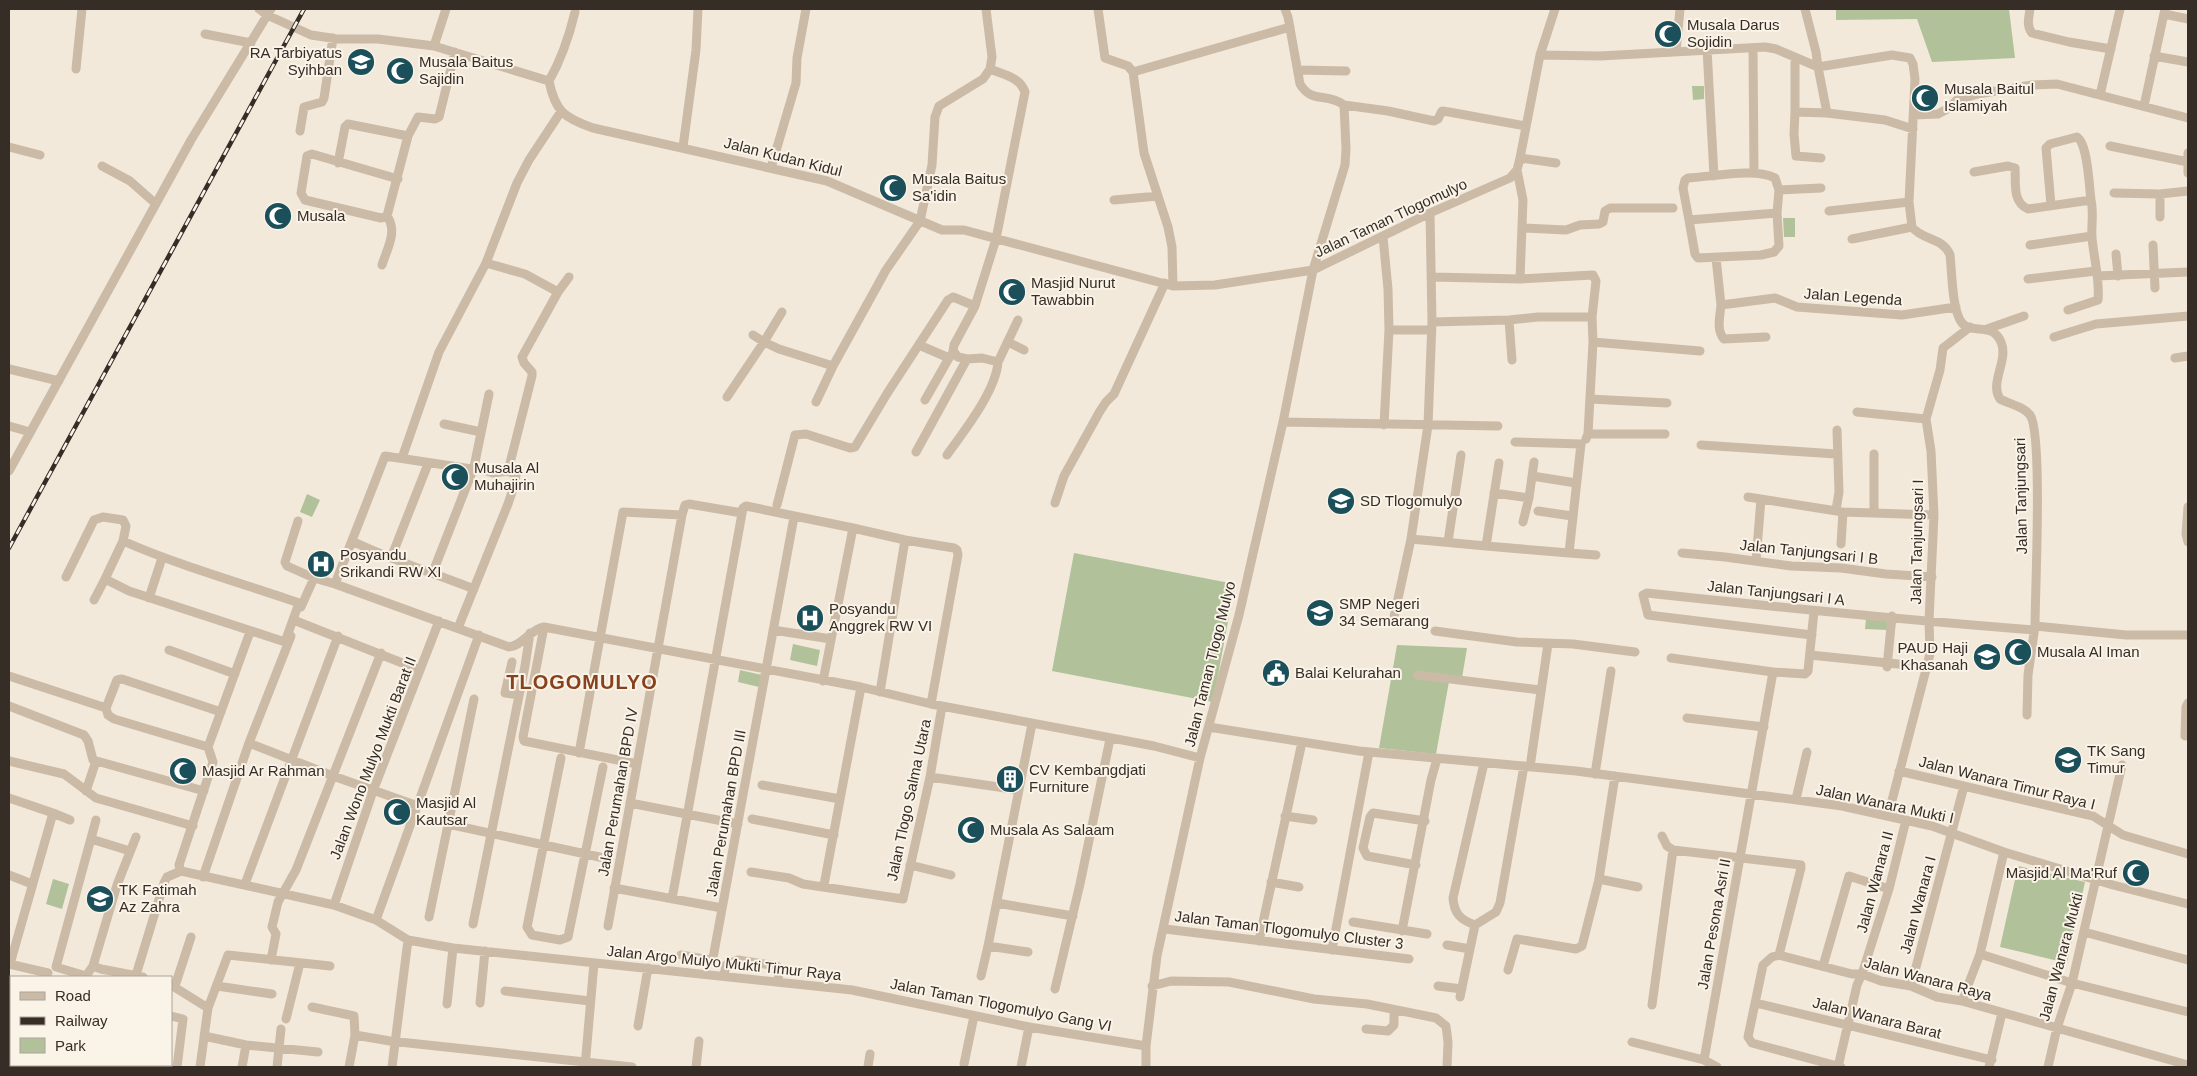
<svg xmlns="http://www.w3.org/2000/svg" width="2197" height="1076" viewBox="0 0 2197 1076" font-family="Arial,sans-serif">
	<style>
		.green { fill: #b1c29a }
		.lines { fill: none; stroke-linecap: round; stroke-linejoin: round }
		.minor { stroke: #cbbaa6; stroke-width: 9 }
		.rail-casing { stroke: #372d27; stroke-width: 4.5 }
		.rail { stroke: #faf3e7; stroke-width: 2.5; stroke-dasharray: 8; stroke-linecap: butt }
		.labels { text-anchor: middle; stroke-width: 4; stroke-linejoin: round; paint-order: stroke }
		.poi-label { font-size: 15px; fill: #372d27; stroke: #faf3e7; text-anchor: start }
		.street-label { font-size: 15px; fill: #372d27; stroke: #faf3e7 }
		.district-label { font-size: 20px; font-weight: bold; letter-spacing: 1px; fill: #88411d; stroke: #faf3e7 }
	</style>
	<rect width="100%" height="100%" fill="#f2e9da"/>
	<path class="green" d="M 1836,9 L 2009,9 L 2015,58 L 1932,62 L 1917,19 L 1836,20 Z
		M 1692,86 L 1704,86 L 1704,99 L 1693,100 Z
		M 1783,218 L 1795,218 L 1795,237 L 1784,237 Z
		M 307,494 L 320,500 L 312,517 L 300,512 Z
		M 1074,553 L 1235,584 L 1213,702 L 1052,671 Z
		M 1866,619 L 1887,620 L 1887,630 L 1865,629 Z
		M 793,644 L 820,650 L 817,666 L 790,660 Z
		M 1397,645 L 1467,648 L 1462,678 L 1450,676 L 1436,754 L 1379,748 Z
		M 740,670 L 762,675 L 759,687 L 738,682 Z
		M 2018,866 L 2085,882 L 2067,963 L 2000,947 Z
		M 53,879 L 69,884 L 62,909 L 46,904 Z"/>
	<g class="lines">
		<path class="minor" d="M 259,9 L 267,15 L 311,35 L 338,39 L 378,39 L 434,46 L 549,81 C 555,111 564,118 593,128 L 827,181 L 942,230 L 964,230 L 1173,286 L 1215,285 L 1313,270 L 1430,213 L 1510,178 L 1517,170 L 1520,158 L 1540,55 L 1555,9
			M 1098,9 L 1105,58 L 1128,66 L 1133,72 L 1144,153 L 1168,227 L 1172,247 L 1173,286
			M 1805,9 L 1816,52 L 1818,67 L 1892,55 L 1910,58 L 1913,64 L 1915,79 L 1909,202 L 1912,227 C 1923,241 1943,237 1950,255 C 1952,272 1952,311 1962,323 C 1972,335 1992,321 2001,342 C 2009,360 1989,383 2000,399 C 2009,404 2023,406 2030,415 C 2043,433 2035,593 2035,626 L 2126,635 L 2188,635
			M 2030,9 C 2029,17 2026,26 2032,33 L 2069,42 L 2111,49
			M 2164,14 L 2188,19
			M 205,34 L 251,43
			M 434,46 L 446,9
			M 1753,48 L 1754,173
			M 1707,49 L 1714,176
			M 1676,52 L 1680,9
			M 1540,55 L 1600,56 L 1765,47 L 1776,49 L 1818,67 L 1827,113 L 1885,120 L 1913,129
			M 2154,56 L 2188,62
			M 1795,58 L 1795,112 L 1827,113
			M 76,69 L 82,9
			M 1298,70 L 1346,71
			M 1133,72 L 1290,27
			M 549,81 C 562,58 569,37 575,12
			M 2100,95 L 2120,9
			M 1344,105 L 1388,111 L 1434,121 L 1438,119 L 1442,111 L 1449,112 L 1526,126
			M 2144,106 L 2165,9
			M 1795,112 L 1794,134 L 1796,156 L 1821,158
			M 1914,115 L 1938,114 L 1949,108 L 1957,100 L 1978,94 L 2032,85 L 2057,84 L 2188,118
			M 300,131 L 304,107 L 322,102 L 324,98 L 333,38
			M 2110,146 L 2188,162
			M 9,147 L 40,155
			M 683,147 L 696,50 L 698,9
			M 2188,153 L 2188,173
			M 1520,158 L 1556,163
			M 338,163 L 345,127 L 348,124 L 408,136
			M 102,166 L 130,181 L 156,204
			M 771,168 L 796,83 L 797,58 L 806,9
			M 1517,170 L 1523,200 L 1520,279
			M 1974,172 L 2008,166 L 2015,168 C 2016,183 2012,202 2028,209 L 2091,200 C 2094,213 2091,225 2092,238 C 2094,259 2100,280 2098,300 L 2068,310
			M 398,179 L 312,154 L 307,156 L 301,193 L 305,200 L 381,218 L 387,216 L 408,136 L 418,117 L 435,119 L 439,117 L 455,52
			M 1779,190 L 1821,188
			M 2114,193 L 2160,194 L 2188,191
			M 2160,194 L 2160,217
			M 1114,200 L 1158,196
			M 2051,205 L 2046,148 L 2050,144 L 2077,137 C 2088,144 2089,186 2091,200
			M 1829,211 L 1909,202
			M 1430,213 L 1432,322 L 1428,425 L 1411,539 L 1486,546 L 1499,463
			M 1689,220 L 1683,188 L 1685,180 L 1688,178 C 1711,177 1756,167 1775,178 L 1779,190 L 1777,213 L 1689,220 L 1695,254 L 1698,258 L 1761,255 L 1774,252 L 1779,246 L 1777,213
			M 1522,228 L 1566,230 L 1580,225 L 1599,224 L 1603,222 L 1605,211 L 1610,208 L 1673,208
			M 1383,237 L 1388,289 L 1389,330 L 1384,425
			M 1852,239 L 1912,227
			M 2030,245 L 2092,236
			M 2153,245 L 2155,288
			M 2116,254 L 2118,276
			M 1716,258 L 1721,305 L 1775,298 L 1797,307 L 1902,315 L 1956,307
			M 486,263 L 525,274 L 558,292
			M 382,265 C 387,249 398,231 387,216
			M 2097,276 L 2188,272
			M 1432,277 L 1520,279 L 1593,275 L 1596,281 L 1592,317 L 1593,342 L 1700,351
			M 2028,279 L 2096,271
			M 1721,305 C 1720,317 1716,330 1724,339 L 1766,337
			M 1509,320 L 1538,317 L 1592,317
			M 1432,322 L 1509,320 L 1512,360
			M 1987,329 L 2024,316
			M 1389,330 L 1431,330
			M 753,335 L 764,342 L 782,312
			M 2054,337 L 2096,324 L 2188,316
			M 1008,342 L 1024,350
			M 919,345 L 949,358 L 952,354
			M 2175,358 L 2188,356
			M 998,362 L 1018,320
			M 9,369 L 59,381
			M 727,397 L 764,342 L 779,349 L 833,366
			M 1590,399 L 1667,403
			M 925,400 L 949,358
			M 816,402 L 833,366 L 886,270 L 920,221 L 932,165 L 935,117 L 939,106 L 983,79 L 990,69 L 992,57 L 986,9
			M 1857,412 L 1926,419
			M 1283,422 L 1498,426
			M 444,424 L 481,432
			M 9,426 L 30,432
			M 1588,434 L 1593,342
			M 1586,439 L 1588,434 L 1665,434
			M 1701,445 L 1836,454
			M 916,452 L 967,359 L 958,357 L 953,351 L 954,345 L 975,306 L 996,239 L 1025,92 C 1020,77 1004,75 990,69
			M 1874,454 L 1874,513
			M 947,455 C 964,431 996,391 998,362 L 982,358 L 967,359
			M 402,458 L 439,352 L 486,263 L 517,183 L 529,160 L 560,113
			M 9,471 L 191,140 L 271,9
			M 508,471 L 532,376 L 532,372 L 524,363 L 522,357 L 558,292 L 569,277
			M 1532,476 L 1576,483
			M 1494,493 L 1529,498
			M 1748,497 L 1843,512 L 1934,515
			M 1055,503 L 1064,476 L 1100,411 L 1106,402 L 1114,394 L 1165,283
			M 777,505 L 795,435 L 806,434 L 850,448 L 855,447 L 888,392 L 948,300 L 953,297 L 975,306
			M 2188,507 L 2186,534 L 2188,542
			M 1836,510 L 1839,492 L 1837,430
			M 1538,511 L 1572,516
			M 298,521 L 285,562 L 287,566 L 314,578 L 335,584 L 509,647 C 522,646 529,630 544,627 L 861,687 L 931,704 L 1154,746 L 1200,758
			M 1523,522 L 1529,498 L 1534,462
			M 352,541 C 391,560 434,573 474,589
			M 1448,542 L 1461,455
			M 1841,544 L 1843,512
			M 1486,546 L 1569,553 L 1581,444 L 1515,442
			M 1569,553 L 1596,555
			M 1682,553 L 1725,557 L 1791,566 L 1841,568 L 1886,574 L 1932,577
			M 391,558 L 428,464
			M 1756,561 L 1761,499
			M 433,572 L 474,467 L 489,394
			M 66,577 L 94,520 L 103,517 L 123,520 L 126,526 L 123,541
			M 335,584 L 385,456 L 472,469
			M 149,598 L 162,558
			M 94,600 L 105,579
			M 299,603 L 286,639 L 282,641 L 129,591 L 105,579 L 123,541 C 180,566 241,583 299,603 L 302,603
			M 301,607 L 314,578
			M 1394,617 L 1411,539
			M 296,621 L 420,670
			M 544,627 L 523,737 L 524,741 L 637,764
			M 458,628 L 508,504 L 514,486 L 516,475 L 508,471 L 493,473 L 474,467
			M 773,630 L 831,639
			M 1435,631 L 1517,642 L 1573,644 L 1635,652
			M 1812,635 L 1648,615 L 1643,595 L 1647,593 C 1776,607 1905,620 2034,630
			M 169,650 L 235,674
			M 1810,655 L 1927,667
			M 1671,658 L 1773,672 L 1805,674 L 1808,671 L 1814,611
			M 512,662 L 505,693 L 519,695
			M 1887,667 L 1892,616
			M 1418,675 L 1540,690
			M 9,676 L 106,708 L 117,680 L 122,679 L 221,712
			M 823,681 L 853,528 L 905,540 L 954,548 L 957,550 L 958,555 L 931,704
			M 880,692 L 905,540
			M 9,706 L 84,735 L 88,741 L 93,760 L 204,791
			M 106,708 L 108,715 L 114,719 L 208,747
			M 2027,715 L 2028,675 L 2035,626
			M 1687,718 L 1764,727
			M 1209,727 L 1359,751 L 1576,771 L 1842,806 L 1932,826 L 2004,852 L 2113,885 L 2188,904
			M 2185,736 L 2186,707 L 2188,703
			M 249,743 L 333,776 L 418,806
			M 579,753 L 623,512 L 682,515
			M 561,758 L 527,927 L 532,935 L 560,940 L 568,937 L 603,767
			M 9,761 L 64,774 L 96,798 L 193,826
			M 1484,763 L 1453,898 C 1454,914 1461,920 1475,925 L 1496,912 L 1500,903 L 1524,766
			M 1530,767 L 1548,644
			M 1899,771 L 2093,816 L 2123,835 L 2188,854
			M 1595,774 L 1611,671
			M 930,777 L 1019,790
			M 762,785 L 840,799
			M 86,791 L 96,761
			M 9,798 L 53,813 L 10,964
			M 1796,799 L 1807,752
			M 630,803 L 738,824
			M 53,813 L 70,820
			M 1285,816 L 1313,820
			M 1888,816 L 1930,654 L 1929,620 L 1934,515 L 1931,451 L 1926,419 L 1940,370 L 1943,348 L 1970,327
			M 752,819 L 834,835
			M 448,824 L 604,858
			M 1662,836 L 1667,846 L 1673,850 L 1801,865
			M 91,839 L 130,851
			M 910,865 L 951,875
			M 1416,865 L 1367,856 L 1363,848 L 1370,817 L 1373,813 L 1425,821
			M 181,871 L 334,905 L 376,920 L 408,940 L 453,948 L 852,990 L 1029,1027 L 1146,1046
			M 751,872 L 789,878 L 803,884 L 903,899 L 930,777 L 942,706
			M 9,875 L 32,884
			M 203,877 L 249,743 L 291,636
			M 1599,879 L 1638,887
			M 1271,882 L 1299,887
			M 245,884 L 338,636
			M 824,885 L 861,687
			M 614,888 L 722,908
			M 672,899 L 743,508 L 746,506 L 853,528
			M 997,903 L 1073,916
			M 334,905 L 373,791 L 439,621
			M 429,917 L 474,699
			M 376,920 L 479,635
			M 1353,922 L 1427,934
			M 473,924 L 525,666 L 530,633
			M 608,926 L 682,515 L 685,505 L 689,504 L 742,513
			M 1165,929 L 1409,959
			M 1402,931 L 1431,780 L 1437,759
			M 2084,932 L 2188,960
			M 1259,941 L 1302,742
			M 1447,945 L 1470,949
			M 988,946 L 1028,952
			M 1332,950 L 1369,752
			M 1980,954 L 2072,983 L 2188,1012
			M 681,955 L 710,960 L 713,958 L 794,517
			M 1779,955 L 1801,868
			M 271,960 L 276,934 L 272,927 L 278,902 L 296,870 L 381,653
			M 9,964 L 48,973
			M 93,966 L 101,969 L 143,977
			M 1823,966 L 1849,876 L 1889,889
			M 56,967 L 96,820
			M 56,967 L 86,976 L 86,977
			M 1508,970 L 1517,939 L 1576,949 L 1582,946 L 1599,879 L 1615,776
			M 136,975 L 164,883 L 167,877 L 181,871 L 179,865 L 213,762 L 208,747 L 250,632
			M 86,976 L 93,966 L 117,885 L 136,837
			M 724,976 L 726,965 L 738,960 L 777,966 L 779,969 L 778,982
			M 981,976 L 988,946 L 1032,724
			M 171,985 L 208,1008 L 228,955 L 330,966
			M 175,986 L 191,937
			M 217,986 L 272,994
			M 1152,986 L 1171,981 L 1229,982 L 1314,999 L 1367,1004 L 1436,1018 L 1446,1026 L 1448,1042 L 1447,1067
			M 1438,986 L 1462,989
			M 1911,986 L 1964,786
			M 9,988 L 11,988
			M 1055,989 L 1080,884 L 1110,739
			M 505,991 L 590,1001
			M 1460,997 L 1475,925
			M 1962,1001 L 1980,954 L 2004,852
			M 480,1003 L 485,951
			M 1756,1003 L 1992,1060
			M 447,1004 L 453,948
			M 1652,1005 L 1673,850
			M 312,1007 L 354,1016 L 355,1035 L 390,1041 L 632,1067
			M 171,1016 L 183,1019 L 177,1067
			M 286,1019 L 300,963
			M 9,1021 L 11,1021
			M 638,1026 L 648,968
			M 1366,1029 L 1388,1031 L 1394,1025 L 1394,1010
			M 204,1036 L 246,1045 L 318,1052
			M 1632,1042 L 1704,1060
			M 9,1056 L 11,1056
			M 964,1064 L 974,1016
			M 24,1067 L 25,1065
			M 60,1067 L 61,1065
			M 91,1067 L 92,1065
			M 200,1067 L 208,1008
			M 242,1067 L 246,1045
			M 277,1067 L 281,1029
			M 349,1067 L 355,1035
			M 392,1067 L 408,940
			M 585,1067 L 594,963
			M 696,1067 L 699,1041
			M 868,1067 L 870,1054
			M 1021,1067 L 1029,1027
			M 1146,1067 L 1146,1046 L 1157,956 L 1200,758 L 1239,615 L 1283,422 L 1313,270 L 1345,165 L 1346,149 L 1344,105 C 1326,92 1312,104 1300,84 L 1288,17 L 1285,9
			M 1717,1067 L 1704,1060 L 1773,672
			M 1838,1067 L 1857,985 L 1862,974 L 1889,889 L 1906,820
			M 1841,1067 L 1752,1043 L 1748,1037 L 1763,965 L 1772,957 L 1779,955 L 1852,974 L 1862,974 L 1881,981 L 1911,986 L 1937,997 L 1962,1001 L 2188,1065
			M 1989,1067 L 2002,1013
			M 2048,1067 L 2057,1028 L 2072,983 L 2122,765"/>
		<defs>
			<path id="rail" d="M 9,548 L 304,9"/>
		</defs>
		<use href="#rail" class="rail-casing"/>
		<use href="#rail" class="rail"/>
	</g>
	<defs>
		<symbol id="mosque-disc" viewBox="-11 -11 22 22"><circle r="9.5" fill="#1b505a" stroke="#faf3e7"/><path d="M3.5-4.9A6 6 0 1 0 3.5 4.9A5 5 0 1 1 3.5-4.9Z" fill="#fff"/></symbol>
		<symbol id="school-disc" viewBox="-11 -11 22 22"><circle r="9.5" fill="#1b505a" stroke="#faf3e7"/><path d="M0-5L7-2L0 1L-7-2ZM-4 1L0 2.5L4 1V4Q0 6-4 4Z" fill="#fff"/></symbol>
		<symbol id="hospital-disc" viewBox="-11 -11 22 22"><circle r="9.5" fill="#1b505a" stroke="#faf3e7"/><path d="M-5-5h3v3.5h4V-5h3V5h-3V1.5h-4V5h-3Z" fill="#fff"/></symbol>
		<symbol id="civic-disc" viewBox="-11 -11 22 22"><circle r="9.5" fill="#1b505a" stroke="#faf3e7"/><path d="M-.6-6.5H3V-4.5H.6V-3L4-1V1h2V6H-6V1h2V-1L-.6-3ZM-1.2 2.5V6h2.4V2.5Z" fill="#fff"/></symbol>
		<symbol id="building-disc" viewBox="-11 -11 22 22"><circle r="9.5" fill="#1b505a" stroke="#faf3e7"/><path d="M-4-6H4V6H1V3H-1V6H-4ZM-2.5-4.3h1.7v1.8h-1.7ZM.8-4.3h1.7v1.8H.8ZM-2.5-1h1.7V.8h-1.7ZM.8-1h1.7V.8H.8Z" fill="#fff"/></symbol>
	</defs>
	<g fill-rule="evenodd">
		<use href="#mosque-disc" x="1652" y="18" width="32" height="32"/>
		<use href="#school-disc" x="345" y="46" width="32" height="32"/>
		<use href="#mosque-disc" x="384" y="55" width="32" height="32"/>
		<use href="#mosque-disc" x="1909" y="82" width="32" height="32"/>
		<use href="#mosque-disc" x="877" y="172" width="32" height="32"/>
		<use href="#mosque-disc" x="262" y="200" width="32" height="32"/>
		<use href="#mosque-disc" x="996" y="276" width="32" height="32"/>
		<use href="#mosque-disc" x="439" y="461" width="32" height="32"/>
		<use href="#school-disc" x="1325" y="485" width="32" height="32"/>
		<use href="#hospital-disc" x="305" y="548" width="32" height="32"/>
		<use href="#school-disc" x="1304" y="597" width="32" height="32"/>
		<use href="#hospital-disc" x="794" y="602" width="32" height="32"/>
		<use href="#mosque-disc" x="2002" y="636" width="32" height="32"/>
		<use href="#school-disc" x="1971" y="641" width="32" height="32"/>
		<use href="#civic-disc" x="1260" y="657" width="32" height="32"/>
		<use href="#school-disc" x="2052" y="744" width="32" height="32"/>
		<use href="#mosque-disc" x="167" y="755" width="32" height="32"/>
		<use href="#building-disc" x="994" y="763" width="32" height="32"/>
		<use href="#mosque-disc" x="381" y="796" width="32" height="32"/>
		<use href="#mosque-disc" x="955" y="814" width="32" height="32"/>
		<use href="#mosque-disc" x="2120" y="857" width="32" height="32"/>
		<use href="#school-disc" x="84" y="883" width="32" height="32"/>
	</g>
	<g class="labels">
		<g class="poi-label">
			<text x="1687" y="30">Musala Darus<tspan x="1687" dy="17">Sojidin</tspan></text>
			<text x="342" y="58" text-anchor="end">RA Tarbiyatus<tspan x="342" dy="17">Syihban</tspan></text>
			<text x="419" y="67">Musala Baitus<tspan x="419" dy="17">Sajidin</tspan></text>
			<text x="1944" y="94">Musala Baitul<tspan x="1944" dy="17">Islamiyah</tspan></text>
			<text x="912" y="184">Musala Baitus<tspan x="912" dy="17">Sa'idin</tspan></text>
			<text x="297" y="221">Musala</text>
			<text x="1031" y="288">Masjid Nurut<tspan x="1031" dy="17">Tawabbin</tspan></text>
			<text x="474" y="473">Musala Al<tspan x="474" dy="17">Muhajirin</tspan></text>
			<text x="1360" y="506">SD Tlogomulyo</text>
			<text x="340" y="560">Posyandu<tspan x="340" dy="17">Srikandi RW XI</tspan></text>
			<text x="1339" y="609">SMP Negeri<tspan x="1339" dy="17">34 Semarang</tspan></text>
			<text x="829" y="614">Posyandu<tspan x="829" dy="17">Anggrek RW VI</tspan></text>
			<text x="1968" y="653" text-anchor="end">PAUD Haji<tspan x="1968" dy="17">Khasanah</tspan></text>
			<text x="2037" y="657">Musala Al Iman</text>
			<text x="1295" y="678">Balai Kelurahan</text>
			<text x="2087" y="756">TK Sang<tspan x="2087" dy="17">Timur</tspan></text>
			<text x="1029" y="775">CV Kembangdjati<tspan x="1029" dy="17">Furniture</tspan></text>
			<text x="202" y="776">Masjid Ar Rahman</text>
			<text x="416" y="808">Masjid Al<tspan x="416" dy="17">Kautsar</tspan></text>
			<text x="990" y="835">Musala As Salaam</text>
			<text x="2117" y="878" text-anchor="end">Masjid Al Ma'Ruf</text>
			<text x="119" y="895">TK Fatimah<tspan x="119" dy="17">Az Zahra</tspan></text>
		</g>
		<g class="street-label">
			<text transform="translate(783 157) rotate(14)" y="5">Jalan Kudan Kidul</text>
			<text transform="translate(1391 218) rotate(-25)" y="5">Jalan Taman Tlogomulyo</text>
			<text transform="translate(1853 297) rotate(4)" y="5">Jalan Legenda</text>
			<text transform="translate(2021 496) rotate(-91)" y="5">Jalan Tanjungsari</text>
			<text transform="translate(1917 542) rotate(-89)" y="5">Jalan Tanjungsari I</text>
			<text transform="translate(1809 552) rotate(6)" y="5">Jalan Tanjungsari I B</text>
			<text transform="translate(1776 593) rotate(6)" y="5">Jalan Tanjungsari I A</text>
			<text transform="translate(1210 664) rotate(-76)" y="5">Jalan Taman Tlogo Mulyo</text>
			<text transform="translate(373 758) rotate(-69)" y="5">Jalan Wono Mulyo Mukti Barat II</text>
			<text transform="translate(2007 783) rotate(14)" y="5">Jalan Wanara Timur Raya I</text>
			<text transform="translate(618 792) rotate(-80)" y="5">Jalan Perumahan BPD IV</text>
			<text transform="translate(909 800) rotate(-78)" y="5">Jalan Tlogo Salma Utara</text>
			<text transform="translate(1885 804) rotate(12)" y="5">Jalan Wanara Mukti I</text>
			<text transform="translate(726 813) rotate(-80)" y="5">Jalan Perumahan BPD III</text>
			<text transform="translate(1875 882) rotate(-75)" y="5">Jalan Wanara II</text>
			<text transform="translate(1918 905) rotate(-75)" y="5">Jalan Wanara I</text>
			<text transform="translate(1714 924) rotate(-80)" y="5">Jalan Pesona Asri II</text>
			<text transform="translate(1289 930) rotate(7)" y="5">Jalan Taman Tlogomulyo Cluster 3</text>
			<text transform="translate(2061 957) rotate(-75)" y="5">Jalan Wanara Mukti</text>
			<text transform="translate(724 963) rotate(6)" y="5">Jalan Argo Mulyo Mukti Timur Raya</text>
			<text transform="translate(1928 979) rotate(15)" y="5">Jalan Wanara Raya</text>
			<text transform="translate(1001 1005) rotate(11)" y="5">Jalan Taman Tlogomulyo Gang VI</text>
			<text transform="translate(1877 1018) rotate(14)" y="5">Jalan Wanara Barat</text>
		</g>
		<g class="district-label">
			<text x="582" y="689">TLOGOMULYO</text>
		</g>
	</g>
	<rect width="2197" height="1076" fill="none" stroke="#372d27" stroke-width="20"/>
	<rect x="10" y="976" width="162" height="90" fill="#faf3e7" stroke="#aca49a"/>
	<rect x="20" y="992" width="25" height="8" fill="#cbbaa6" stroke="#aca49a"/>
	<text x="55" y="1001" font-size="15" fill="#372d27">Road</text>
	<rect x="20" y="1017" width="25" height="8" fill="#372d27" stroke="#aca49a"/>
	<text x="55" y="1026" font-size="15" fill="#372d27">Railway</text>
	<rect x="20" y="1038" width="25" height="15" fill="#b1c29a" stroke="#aca49a"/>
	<text x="55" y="1051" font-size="15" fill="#372d27">Park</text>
</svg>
